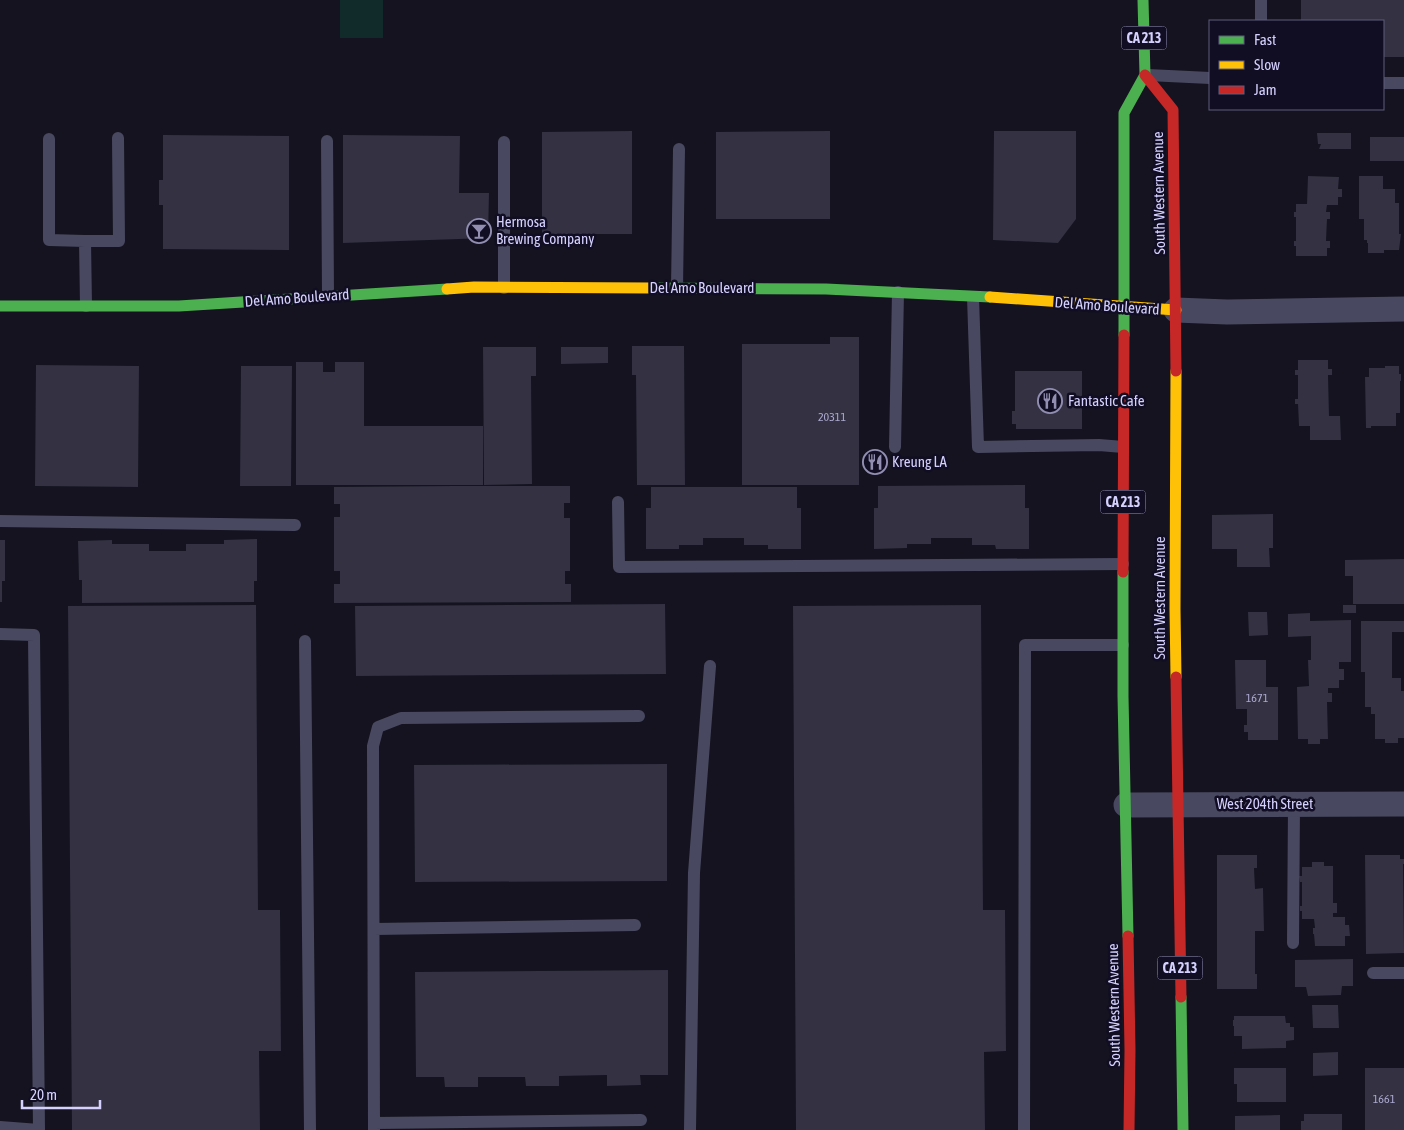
<svg xmlns="http://www.w3.org/2000/svg" width="1404" height="1130" viewBox="0 0 1404 1130" font-family="'Asap Condensed',sans-serif">
	<style>
		.green { fill: #112a2a }
		.building { fill: #333142 }
		.lines { fill: none; stroke-linecap: round; stroke-linejoin: round }
		.lane { stroke: #484860; stroke-width: 12 }
		.street { stroke: #484860; stroke-width: 25 }
		.fast { stroke: #4caf50; stroke-width: 11 }
		.slow { stroke: #ffc107; stroke-width: 11 }
		.jam { stroke: #c62828; stroke-width: 11 }
		.labels { text-anchor: middle; stroke-width: 5; stroke-linejoin: round; paint-order: stroke }
		.number-label { font-size: 12px; fill: #aca9d0 }
		.shield { fill: #110e24; stroke: #9a96bd; stroke-width: 1 }
		.shield-label { font-size: 14px; font-weight: bold; fill: #d5d1ff }
		.street-label { font-size: 15px; fill: #d5d1ff; stroke: #110e24 }
		.poi-label { font-size: 15px; fill: #d5d1ff; stroke: #110e24; text-anchor: start }
	</style>
	<rect width="100%" height="100%" fill="#14131f"/>
	<path class="green" d="M 340,0 L 383,0 L 383,38 L 340,38 Z"/>
	<path class="building" d="M 1301,0 L 1404,0 L 1404,57 L 1383,57 L 1383,21 L 1301,21 Z
		M 632,131 L 632,234 L 542,234 L 542,132 Z
		M 830,131 L 830,219 L 716,219 L 716,132 Z
		M 994,131 L 1076,131 L 1076,219 L 1058,243 L 993,240 Z
		M 1317,133 L 1351,133 L 1351,149 L 1319,149 L 1321,144 L 1318,144 Z
		M 163,135 L 289,136 L 289,250 L 163,249 L 163,205 L 159,205 L 159,180 L 163,180 Z
		M 343,135 L 460,136 L 459,193 L 489,193 L 488,238 L 343,243 Z
		M 1370,137 L 1404,137 L 1404,161 L 1370,161 Z
		M 1308,176 L 1339,177 L 1338,189 L 1342,189 L 1342,197 L 1338,197 L 1338,205 L 1327,205 L 1326,212 L 1330,212 L 1330,219 L 1327,219 L 1326,241 L 1330,241 L 1330,248 L 1327,248 L 1327,256 L 1296,256 L 1296,246 L 1294,246 L 1294,241 L 1296,241 L 1296,217 L 1294,217 L 1294,212 L 1296,212 L 1296,204 L 1307,204 Z
		M 1359,176 L 1383,176 L 1383,189 L 1395,189 L 1395,203 L 1399,203 L 1399,234 L 1401,234 L 1399,250 L 1384,250 L 1384,253 L 1368,253 L 1368,243 L 1367,243 L 1367,240 L 1364,240 L 1364,219 L 1359,219 Z
		M 830,337 L 859,337 L 859,485 L 742,485 L 742,344 L 830,344 Z
		M 632,346 L 684,346 L 685,485 L 637,485 L 636,375 L 632,375 Z
		M 483,347 L 536,347 L 536,376 L 531,376 L 532,484 L 484,485 Z
		M 561,347 L 608,347 L 608,363 L 561,364 Z
		M 1298,360 L 1328,360 L 1328,369 L 1332,369 L 1332,375 L 1328,375 L 1329,416 L 1340,416 L 1341,440 L 1310,440 L 1310,426 L 1299,426 L 1298,404 L 1295,404 L 1295,399 L 1298,399 L 1298,375 L 1295,375 L 1295,370 L 1298,370 Z
		M 296,362 L 323,362 L 323,372 L 335,372 L 335,362 L 364,362 L 364,426 L 483,426 L 483,485 L 296,485 Z
		M 36,365 L 139,366 L 138,487 L 35,486 Z
		M 241,366 L 292,366 L 291,486 L 240,486 Z
		M 1385,366 L 1399,366 L 1399,374 L 1401,374 L 1401,381 L 1400,381 L 1400,413 L 1396,413 L 1396,426 L 1371,426 L 1371,428 L 1366,428 L 1365,377 L 1369,377 L 1369,368 L 1385,368 Z
		M 1015,371 L 1082,371 L 1082,396 L 1084,396 L 1084,406 L 1082,406 L 1082,429 L 1016,429 L 1016,424 L 1012,424 L 1012,411 L 1015,411 Z
		M 1025,485 L 1025,508 L 1029,508 L 1029,549 L 996,549 L 995,545 L 972,545 L 972,538 L 931,538 L 931,544 L 907,544 L 907,548 L 874,549 L 874,508 L 878,508 L 878,486 Z
		M 454,486 L 570,486 L 570,503 L 564,503 L 564,518 L 570,518 L 570,571 L 565,571 L 565,584 L 571,584 L 571,602 L 334,603 L 334,584 L 340,584 L 340,571 L 334,571 L 334,517 L 340,517 L 340,504 L 334,504 L 334,487 Z
		M 651,487 L 797,487 L 797,508 L 801,508 L 801,549 L 768,549 L 768,545 L 744,545 L 744,538 L 703,538 L 703,545 L 679,545 L 679,549 L 646,549 L 646,508 L 651,508 Z
		M 1273,514 L 1273,548 L 1269,548 L 1270,567 L 1237,567 L 1237,549 L 1212,549 L 1212,515 Z
		M 257,539 L 257,581 L 254,581 L 254,602 L 82,603 L 82,580 L 79,580 L 78,541 L 112,540 L 112,544 L 149,544 L 149,551 L 186,551 L 186,544 L 224,544 L 224,540 Z
		M 0,540 L 5,540 L 5,581 L 2,581 L 2,602 L 0,602 Z
		M 1404,559 L 1404,604 L 1353,604 L 1353,576 L 1345,576 L 1345,560 Z
		M 665,604 L 666,674 L 356,676 L 355,606 Z
		M 256,605 L 258,910 L 280,910 L 281,1051 L 259,1051 L 260,1130 L 72,1130 L 68,606 Z
		M 981,605 L 983,910 L 1005,910 L 1006,1051 L 984,1052 L 985,1130 L 796,1130 L 793,606 Z
		M 1343,605 L 1356,605 L 1356,613 L 1343,613 Z
		M 1248,612 L 1267,612 L 1268,635 L 1249,636 Z
		M 1310,613 L 1310,621 L 1351,620 L 1351,662 L 1339,662 L 1339,669 L 1344,669 L 1344,680 L 1339,680 L 1339,688 L 1328,688 L 1328,693 L 1332,693 L 1332,702 L 1327,702 L 1328,739 L 1320,739 L 1320,744 L 1308,744 L 1308,739 L 1298,739 L 1297,687 L 1309,686 L 1308,660 L 1311,660 L 1311,636 L 1288,637 L 1288,614 Z
		M 1361,621 L 1404,621 L 1404,632 L 1392,632 L 1392,678 L 1401,678 L 1401,691 L 1404,691 L 1404,738 L 1398,738 L 1398,743 L 1385,743 L 1385,739 L 1375,739 L 1375,714 L 1371,714 L 1371,707 L 1365,707 L 1365,672 L 1361,672 Z
		M 1235,660 L 1266,660 L 1266,687 L 1278,687 L 1278,740 L 1248,740 L 1248,732 L 1244,732 L 1244,725 L 1247,725 L 1247,709 L 1236,709 Z
		M 667,764 L 667,881 L 415,882 L 414,765 Z
		M 1217,855 L 1257,855 L 1257,868 L 1254,868 L 1255,889 L 1263,888 L 1264,931 L 1255,931 L 1255,974 L 1257,974 L 1257,989 L 1217,989 Z
		M 1365,855 L 1400,855 L 1400,859 L 1404,859 L 1404,864 L 1403,864 L 1404,953 L 1366,954 Z
		M 1312,862 L 1324,862 L 1324,866 L 1333,866 L 1333,903 L 1337,903 L 1337,913 L 1333,913 L 1333,917 L 1345,917 L 1345,925 L 1349,925 L 1350,936 L 1345,936 L 1345,946 L 1315,946 L 1314,934 L 1313,934 L 1313,928 L 1315,928 L 1314,919 L 1302,919 L 1302,911 L 1300,911 L 1300,906 L 1302,906 L 1302,882 L 1300,882 L 1299,876 L 1302,876 L 1302,867 L 1312,867 Z
		M 1353,959 L 1353,986 L 1342,986 L 1341,995 L 1308,996 L 1306,987 L 1295,987 L 1295,960 Z
		M 668,970 L 668,1075 L 640,1075 L 641,1085 L 607,1086 L 607,1075 L 559,1076 L 559,1086 L 526,1086 L 525,1077 L 478,1077 L 478,1087 L 445,1087 L 444,1077 L 416,1077 L 415,972 Z
		M 1312,1005 L 1338,1005 L 1339,1028 L 1313,1028 Z
		M 1234,1016 L 1285,1016 L 1286,1023 L 1290,1023 L 1290,1027 L 1294,1027 L 1294,1040 L 1286,1041 L 1286,1048 L 1242,1049 L 1242,1036 L 1234,1036 L 1234,1026 L 1233,1026 L 1233,1020 L 1234,1020 Z
		M 1338,1052 L 1338,1075 L 1313,1076 L 1313,1053 Z
		M 1234,1068 L 1286,1068 L 1286,1102 L 1237,1102 L 1237,1084 L 1234,1084 Z
		M 1365,1068 L 1404,1068 L 1404,1130 L 1365,1130 Z
		M 1304,1114 L 1342,1114 L 1342,1130 L 1301,1130 L 1301,1121 L 1304,1121 Z
		M 1280,1115 L 1280,1130 L 1235,1130 L 1235,1116 Z"/>
	<g class="lines">
		<path class="lane" d="M 1261,21 L 1261,0
			M 1148,75 L 1210,78
			M 1383,83 L 1404,83
			M 49,139 L 49,240 L 85,241
			M 327,141 L 328,296
			M 504,142 L 504,288
			M 677,288 L 679,149
			M 973,297 L 978,447 L 1099,445 L 1123,447
			M 86,306 L 85,241 L 119,241 L 118,138
			M 895,447 L 898,292
			M 618,502 L 619,567 L 1123,564
			M 0,521 L 295,525
			M 0,634 L 34,635 L 39,1130 L 0,1127
			M 305,641 L 310,1130
			M 374,929 L 635,925
			M 1293,943 L 1294,804
			M 1373,973 L 1404,973
			M 374,1123 L 641,1120
			M 374,1130 L 373,746 L 378,727 L 401,718 L 639,716
			M 690,1130 L 694,873 L 710,666
			M 1024,1130 L 1025,645 L 1123,645"/>
		<path class="street" d="M 1176,310 L 1227,312 L 1404,309
			M 1126,805 L 1404,804"/>
		<path class="fast" d="M 652,288 L 826,289 L 990,297
			M 0,306 L 179,306 L 447,289
			M 1124,335 L 1124,113 L 1145,75 L 1143,0
			M 1123,572 L 1123,696 L 1128,936
			M 1181,997 L 1183,1130"/>
		<path class="slow" d="M 447,289 L 474,287 L 652,288
			M 990,297 L 1176,310
			M 1176,371 L 1175,609 L 1176,677"/>
		<path class="jam" d="M 1145,75 L 1173,110 L 1176,371
			M 1123,572 L 1124,335
			M 1176,677 L 1181,997
			M 1128,936 L 1130,1050 L 1129,1130"/>
	</g>
	<defs>
		<symbol id="bar-ring" viewBox="-11 -11 22 22"><circle r="9.5" fill="#110e24" stroke="#918eb1" stroke-width="1.5"/><path d="M-6-5H6L.8 .8V4.5H3.5V6h-7V4.5H-.8V.8Z" fill="#918eb1"/></symbol>
		<symbol id="restaurant-ring" viewBox="-11 -11 22 22"><circle r="9.5" fill="#110e24" stroke="#918eb1" stroke-width="1.5"/><path d="M-5-6h1v4h1v-4h1v4h1v-4h1v5L-1.5 .5V6h-2V.5L-5-1ZM5-6V6H3V1.5H1.5Q1.5-4 5-6Z" fill="#918eb1"/></symbol>
	</defs>
	<g fill-rule="evenodd">
		<use href="#bar-ring" x="465" y="217" width="28" height="28"/>
		<use href="#restaurant-ring" x="1036" y="387" width="28" height="28"/>
		<use href="#restaurant-ring" x="861" y="448" width="28" height="28"/>
	</g>
	<g class="labels">
		<g class="number-label">
			<text x="832" y="421">20311</text>
			<text x="1257" y="702">1671</text>
			<text x="1384" y="1103">1661</text>
		</g>
		<g class="shield">
			<rect x="1121.5" y="26.5" width="45" height="23" rx="4"/>
			<rect x="1100.5" y="490.5" width="45" height="23" rx="4"/>
			<rect x="1157.5" y="956.5" width="45" height="23" rx="4"/>
		</g>
		<g class="shield-label">
			<text x="1144" y="43">CA 213</text>
			<text x="1123" y="507">CA 213</text>
			<text x="1180" y="973">CA 213</text>
		</g>
		<g class="street-label">
			<text transform="translate(1159 193) rotate(-91)" y="5">South Western Avenue</text>
			<text x="702" y="293">Del Amo Boulevard</text>
			<text transform="translate(297 298) rotate(-4)" y="5">Del Amo Boulevard</text>
			<text transform="translate(1107 306) rotate(4)" y="5">Del Amo Boulevard</text>
			<text transform="translate(1160 598) rotate(-90)" y="5">South Western Avenue</text>
			<text x="1265" y="809">West 204th Street</text>
			<text transform="translate(1114 1005) rotate(-91)" y="5">South Western Avenue</text>
		</g>
		<g class="poi-label">
			<text x="496" y="227">Hermosa<tspan x="496" dy="17">Brewing Company</tspan></text>
			<text x="1068" y="406">Fantastic Cafe</text>
			<text x="892" y="467">Kreung LA</text>
		</g>
	</g>
	<rect x="1209" y="20" width="175" height="90" fill="#110e24" stroke="#5f5c7c"/>
	<rect x="1219" y="36" width="25" height="8" fill="#4caf50" stroke="#5f5c7c"/>
	<text x="1254" y="45" font-size="15" fill="#d5d1ff">Fast</text>
	<rect x="1219" y="61" width="25" height="8" fill="#ffc107" stroke="#5f5c7c"/>
	<text x="1254" y="70" font-size="15" fill="#d5d1ff">Slow</text>
	<rect x="1219" y="86" width="25" height="8" fill="#c62828" stroke="#5f5c7c"/>
	<text x="1254" y="95" font-size="15" fill="#d5d1ff">Jam</text>
	<path d="M22 1100v8h78v-8" fill="none" stroke="#d5d1ff" stroke-width="2.5"/>
	<text x="30" y="1100" font-size="15" fill="#d5d1ff" stroke="#110e24" stroke-width="4" paint-order="stroke">20 m</text>
</svg>
